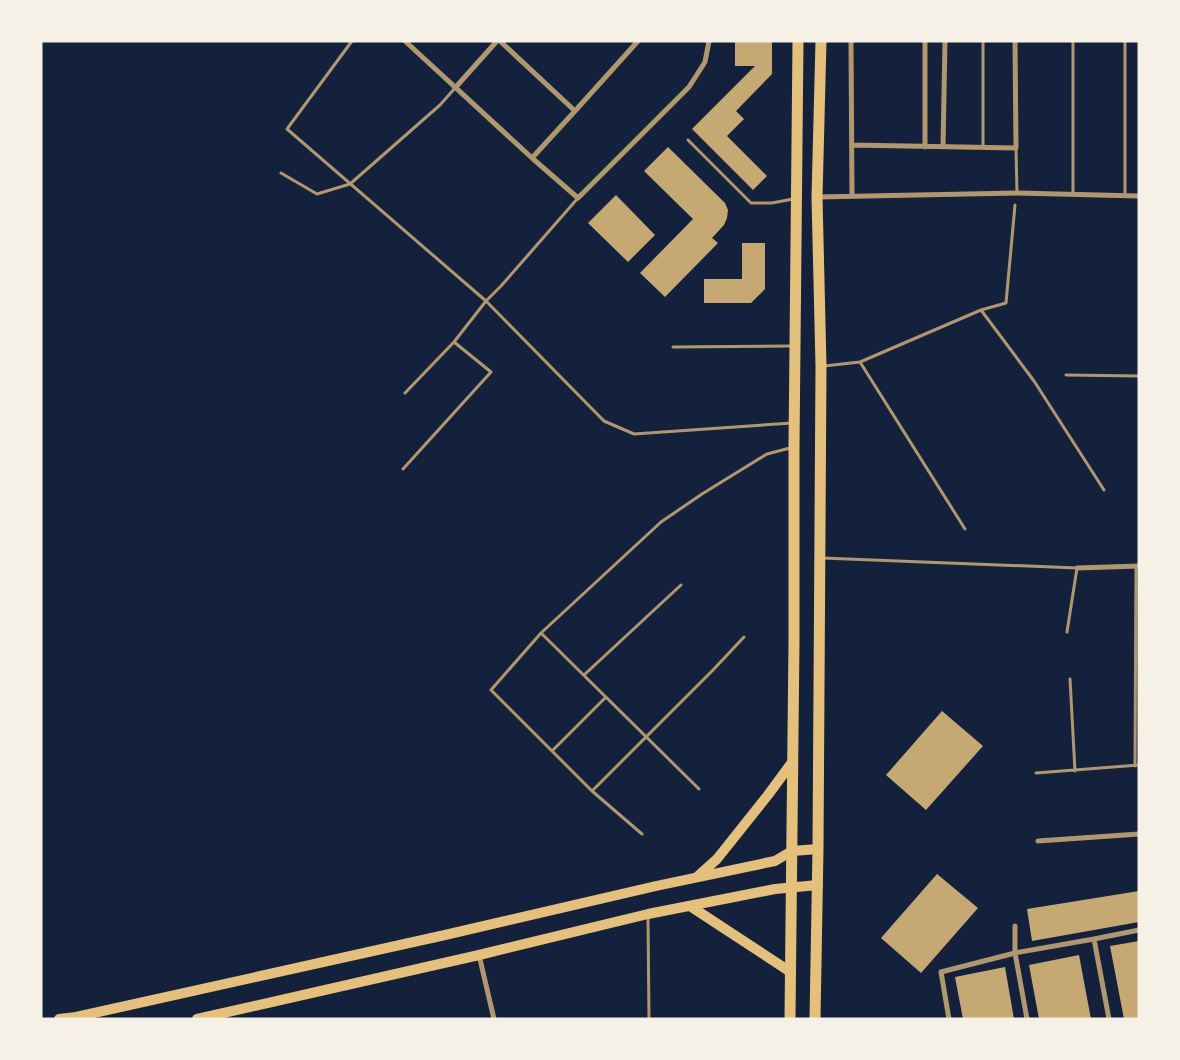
<svg xmlns="http://www.w3.org/2000/svg" width="1180" height="1060" viewBox="0 0 1180 1060" font-family="'Source Sans 3',sans-serif">
	<style>
		.building { fill: #c6a872 }
		.lines { fill: none; stroke-linecap: round; stroke-linejoin: round }
		.service { stroke: #b1986c; stroke-width: 3 }
		.minor { stroke: #b1986c; stroke-width: 5 }
		.secondary { stroke: #e5c07b; stroke-width: 10 }
		.primary { stroke: #e5c07b; stroke-width: 11 }
	</style>
	<rect width="100%" height="100%" fill="#14213d"/>
	<path class="building" d="M 735,41 L 772,41 L 772,74 L 736,111 L 744,119 L 727,136 L 767,176 L 753,190 L 692,129 L 755,66 L 735,66 Z
		M 668,147 L 725,203 L 728,210 L 727,218 L 724,225 L 712,238 L 718,243 L 665,297 L 640,273 L 693,219 L 644,171 Z
		M 616,195 L 655,235 L 628,262 L 588,223 Z
		M 742,243 L 765,243 L 765,289 L 751,303 L 704,303 L 704,279 L 742,279 Z
		M 942,711 L 983,746 L 926,810 L 886,775 Z
		M 937,874 L 978,908 L 921,973 L 881,938 Z
		M 1139,891 L 1139,922 L 1032,941 L 1027,909 Z
		M 1139,941 L 1139,1019 L 1124,1019 L 1110,946 Z
		M 1079,955 L 1091,1019 L 1039,1019 L 1029,965 Z
		M 1005,967 L 1014,1019 L 963,1019 L 955,977 Z"/>
	<g class="lines">
		<path class="service" d="M 352,41 L 287,129 L 486,301 L 604,421 L 634,434 L 792,423
			M 688,140 L 751,203 L 772,203 L 793,199
			M 983,147 L 983,41
			M 1016,148 L 1017,193
			M 281,173 L 317,194 L 350,184 L 440,105 L 455,88
			M 1073,194 L 1073,41
			M 1125,195 L 1125,41
			M 981,310 L 1034,381 L 1104,490
			M 673,347 L 792,346
			M 860,362 L 965,529
			M 824,366 L 860,362 L 981,310 L 1006,303 L 1015,205
			M 1066,375 L 1139,376
			M 405,393 L 454,342 L 486,301 L 501,286 L 578,198
			M 403,469 L 491,372 L 454,342
			M 822,558 L 1077,568 L 1067,632
			M 541,633 L 661,522 L 702,494 L 767,454 L 790,448
			M 584,675 L 681,585
			M 1070,679 L 1075,771
			M 552,751 L 606,697
			M 1135,766 L 1136,566
			M 1036,773 L 1139,765
			M 592,791 L 713,670 L 744,637
			M 642,834 L 592,791 L 491,690 L 541,633 L 699,789
			M 648,917 L 649,1019"/>
		<path class="minor" d="M 405,41 L 532,158 L 578,198 L 689,87 L 705,62 L 709,41
			M 500,41 L 575,111 L 638,41
			M 851,41 L 852,196
			M 455,88 L 497,41
			M 852,145 L 1016,148 L 1015,41
			M 925,147 L 925,41
			M 943,147 L 945,41
			M 532,158 L 575,111
			M 817,197 L 1017,193 L 1139,196
			M 1077,568 L 1139,566
			M 1038,841 L 1139,834
			M 1015,926 L 1015,953 L 1027,1019
			M 1094,939 L 1109,1019
			M 479,955 L 494,1019
			M 949,1019 L 941,972 L 1015,953 L 1094,939 L 1139,930"/>
		<path class="secondary" d="M 697,877 L 717,859 L 768,795 L 793,761
			M 690,906 L 789,971
			M 59,1019 L 76,1017 L 445,935 L 656,886 L 775,861 L 792,851 L 818,849
			M 197,1019 L 479,955 L 648,914 L 775,889 L 818,885"/>
		<path class="primary" d="M 790,1019 L 794,641 L 794,447 L 798,41
			M 815,1019 L 818,849 L 821,366 L 817,197 L 821,41"/>
	</g>
	<rect width="1180" height="1060" fill="none" stroke="#f6f1e7" stroke-width="85"/>
</svg>
